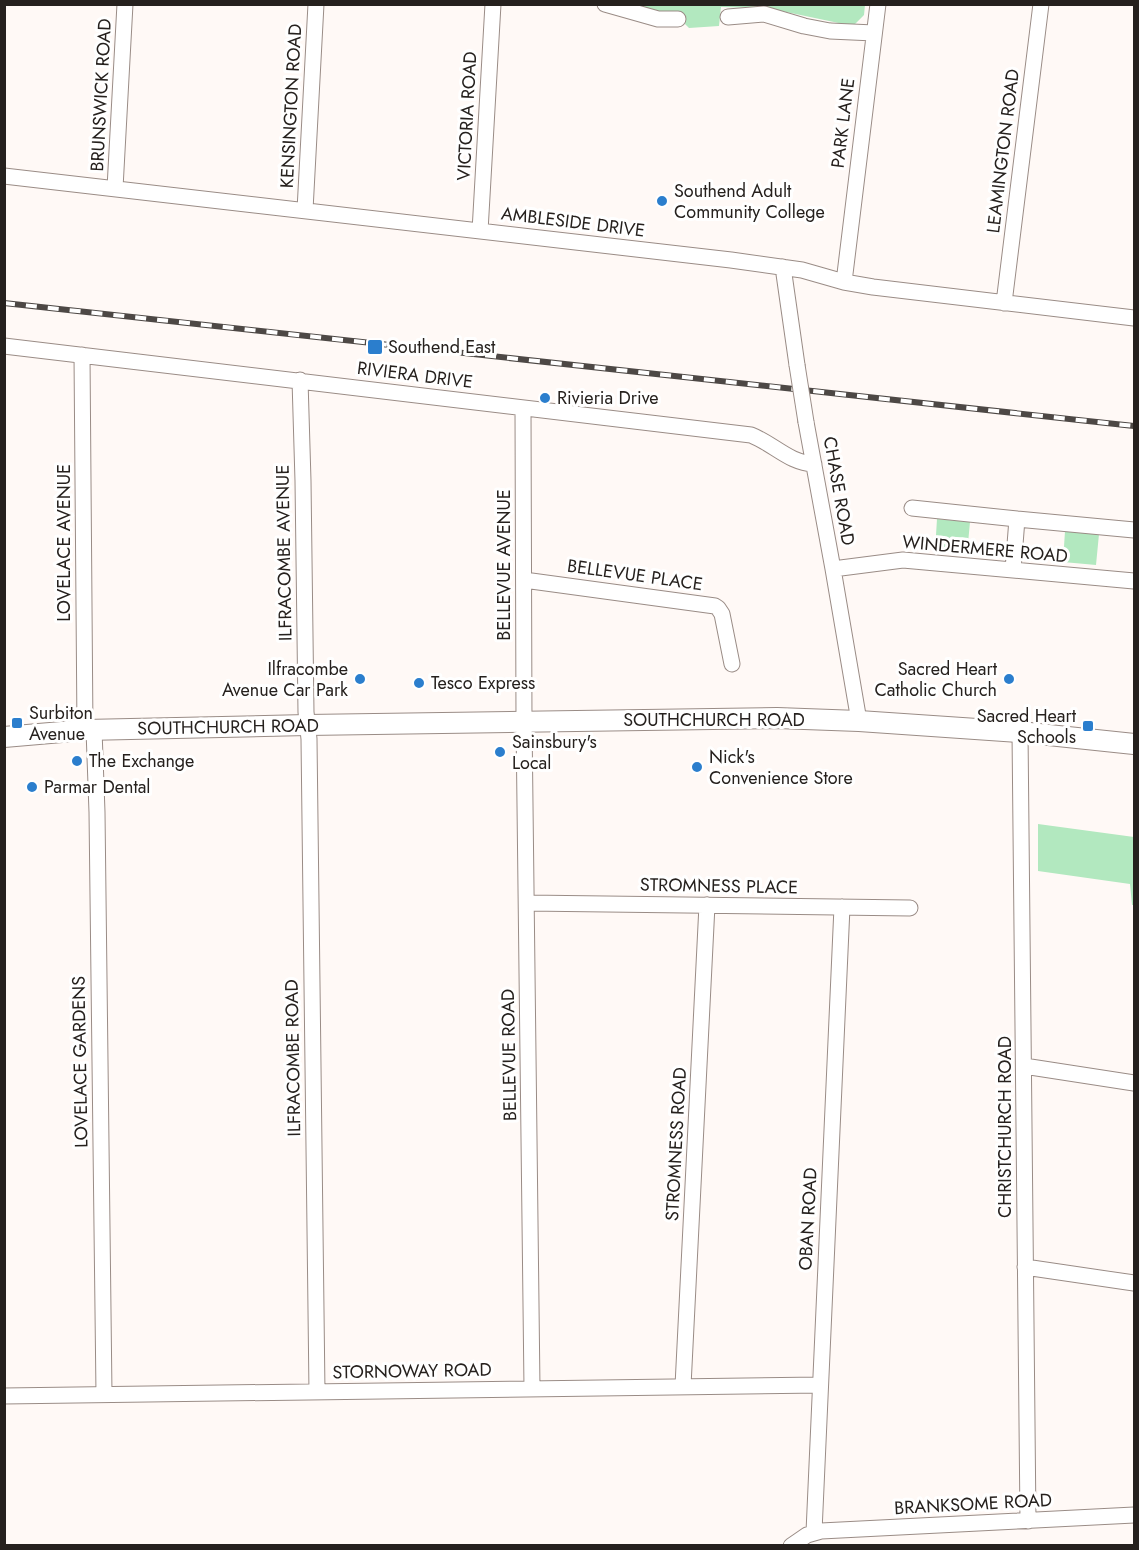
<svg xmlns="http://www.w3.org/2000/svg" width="1139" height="1550" viewBox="0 0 1139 1550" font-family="Jost,sans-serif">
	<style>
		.green { fill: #b2e8bf }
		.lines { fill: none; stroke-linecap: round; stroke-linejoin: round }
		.minor-casing { stroke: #9a8c86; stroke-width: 17 }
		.major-casing { stroke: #9a8c86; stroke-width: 22 }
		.minor { stroke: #fff; stroke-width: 15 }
		.major { stroke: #fff; stroke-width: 20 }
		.rail-casing { stroke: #4d4845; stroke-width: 6 }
		.rail { stroke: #fff; stroke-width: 4; stroke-dasharray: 11; stroke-linecap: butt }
		.minor-bridge-casing { stroke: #9a8c86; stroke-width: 17; stroke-linecap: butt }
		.minor-bridge { stroke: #fff; stroke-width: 15 }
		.poi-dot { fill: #2b7ecd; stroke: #fff; stroke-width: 2 }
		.labels { text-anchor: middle; stroke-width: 6; stroke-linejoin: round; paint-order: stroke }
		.street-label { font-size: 18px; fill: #26211e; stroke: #fff }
		.poi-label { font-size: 18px; fill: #26211e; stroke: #fff; text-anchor: start }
	</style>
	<rect width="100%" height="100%" fill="#fff9f6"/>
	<path class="green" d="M 621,5 L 865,5 L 864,15 L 853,26 L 767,8 L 721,7 L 719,26 L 689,28 L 685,24 L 684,14 L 655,14 Z
		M 937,519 L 970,522 L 967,554 L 935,551 Z
		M 1065,531 L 1099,534 L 1096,565 L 1063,562 Z
		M 1038,824 L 1134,837 L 1134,905 L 1132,905 L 1130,884 L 1038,871 Z"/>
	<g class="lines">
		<defs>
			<path id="minor" d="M 605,4 L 658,19 L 678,19
				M 728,17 L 764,14 L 804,26 L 830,31 L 874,33
				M 4,176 L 731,260 L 802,270 L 844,282 L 873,287 L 1134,318
				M 115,188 L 125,4
				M 305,210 L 316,4
				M 480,231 L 493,4
				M 783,267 L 797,365
				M 844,282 L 878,4
				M 1004,303 L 1041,4
				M 4,346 L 751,435 C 774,444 789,463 814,464
				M 82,355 L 85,730
				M 300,380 L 303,481 L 306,712 L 309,739 L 317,1392
				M 523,409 L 524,722 L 532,1388
				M 806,422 L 833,569 L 859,721
				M 912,508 L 1017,519 L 1013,570
				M 1017,519 L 1134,530
				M 833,569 L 903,560 L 1134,581
				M 524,580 L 715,606 L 718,608 L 722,614 L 732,664
				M 94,730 L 97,812 L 104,1394
				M 1020,732 L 1028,1521
				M 527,903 L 910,908
				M 1024,1066 L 1134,1083
				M 1025,1267 L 1134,1283
				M 683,1386 L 707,905
				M 4,1396 L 820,1385
				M 814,1532 L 842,907
				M 791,1546 L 807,1535 L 821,1531 L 1134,1515"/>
			<path id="major" d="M 4,737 L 85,730 L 307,725 L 777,718 L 859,721 L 1020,732 L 1134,744"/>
		</defs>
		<use href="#minor" class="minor-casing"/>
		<use href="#major" class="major-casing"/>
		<use href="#minor" class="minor"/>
		<use href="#major" class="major"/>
		<defs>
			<path id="rail" d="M 4,303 L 1134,426"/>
		</defs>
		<use href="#rail" class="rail-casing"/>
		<use href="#rail" class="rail"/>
		<defs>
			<path id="minor-bridge" d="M 797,365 L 806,422"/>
		</defs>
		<use href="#minor-bridge" class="minor-bridge-casing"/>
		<use href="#minor-bridge" class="minor-bridge"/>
	</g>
	<g class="poi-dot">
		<circle cx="662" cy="201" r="6"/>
		<rect x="367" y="339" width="16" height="16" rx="3"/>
		<circle cx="545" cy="398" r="6"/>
		<circle cx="360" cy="679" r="6"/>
		<circle cx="1009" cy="679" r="6"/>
		<circle cx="419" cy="683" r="6"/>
		<rect x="11" y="717" width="12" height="12" rx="3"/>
		<rect x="1082" y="720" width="12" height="12" rx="3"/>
		<circle cx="500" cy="752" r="6"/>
		<circle cx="77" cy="761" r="6"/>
		<circle cx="697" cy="767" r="6"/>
		<circle cx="32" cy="787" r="6"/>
	</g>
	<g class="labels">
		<g class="street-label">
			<text transform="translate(101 95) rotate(-87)" y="6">BRUNSWICK ROAD</text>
			<text transform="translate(291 106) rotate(-87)" y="6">KENSINGTON ROAD</text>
			<text transform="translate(467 116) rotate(-87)" y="6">VICTORIA ROAD</text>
			<text transform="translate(843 123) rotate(-83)" y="6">PARK LANE</text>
			<text transform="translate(1003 151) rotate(-83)" y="6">LEAMINGTON ROAD</text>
			<text transform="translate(573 222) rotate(7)" y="6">AMBLESIDE DRIVE</text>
			<text transform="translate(415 375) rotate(7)" y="6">RIVIERA DRIVE</text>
			<text transform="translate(839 491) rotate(80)" y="6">CHASE ROAD</text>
			<text transform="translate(64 543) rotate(-90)" y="6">LOVELACE AVENUE</text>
			<text transform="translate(985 549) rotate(5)" y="6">WINDERMERE ROAD</text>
			<text transform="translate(284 553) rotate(-91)" y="6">ILFRACOMBE AVENUE</text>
			<text transform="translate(504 565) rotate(-90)" y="6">BELLEVUE AVENUE</text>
			<text transform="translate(635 575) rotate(8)" y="6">BELLEVUE PLACE</text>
			<text x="714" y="726">SOUTHCHURCH ROAD</text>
			<text transform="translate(228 727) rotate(-1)" y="6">SOUTHCHURCH ROAD</text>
			<text transform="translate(719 886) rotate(1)" y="6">STROMNESS PLACE</text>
			<text transform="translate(509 1055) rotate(-91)" y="6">BELLEVUE ROAD</text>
			<text transform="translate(293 1058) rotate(-91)" y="6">ILFRACOMBE ROAD</text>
			<text transform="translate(80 1062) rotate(-91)" y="6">LOVELACE GARDENS</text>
			<text transform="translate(1005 1127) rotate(-90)" y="6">CHRISTCHURCH ROAD</text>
			<text transform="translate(676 1144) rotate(-87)" y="6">STROMNESS ROAD</text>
			<text transform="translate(808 1219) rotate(-87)" y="6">OBAN ROAD</text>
			<text transform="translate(412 1371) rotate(-1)" y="6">STORNOWAY ROAD</text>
			<text transform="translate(973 1504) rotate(-3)" y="6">BRANKSOME ROAD</text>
		</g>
		<g class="poi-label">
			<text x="674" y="197">Southend Adult<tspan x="674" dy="21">Community College</tspan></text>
			<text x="388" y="353">Southend East</text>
			<text x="557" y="404">Rivieria Drive</text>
			<text x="348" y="675" text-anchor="end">Ilfracombe<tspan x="348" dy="21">Avenue Car Park</tspan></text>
			<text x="997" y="675" text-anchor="end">Sacred Heart<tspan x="997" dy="21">Catholic Church</tspan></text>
			<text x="431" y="689">Tesco Express</text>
			<text x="29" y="719">Surbiton<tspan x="29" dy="21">Avenue</tspan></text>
			<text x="1076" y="722" text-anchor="end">Sacred Heart<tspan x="1076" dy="21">Schools</tspan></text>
			<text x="512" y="748">Sainsbury's<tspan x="512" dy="21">Local</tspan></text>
			<text x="709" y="763">Nick's<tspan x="709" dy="21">Convenience Store</tspan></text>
			<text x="89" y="767">The Exchange</text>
			<text x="44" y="793">Parmar Dental</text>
		</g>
	</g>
	<rect width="1139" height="1550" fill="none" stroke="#26211e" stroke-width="12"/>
</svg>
